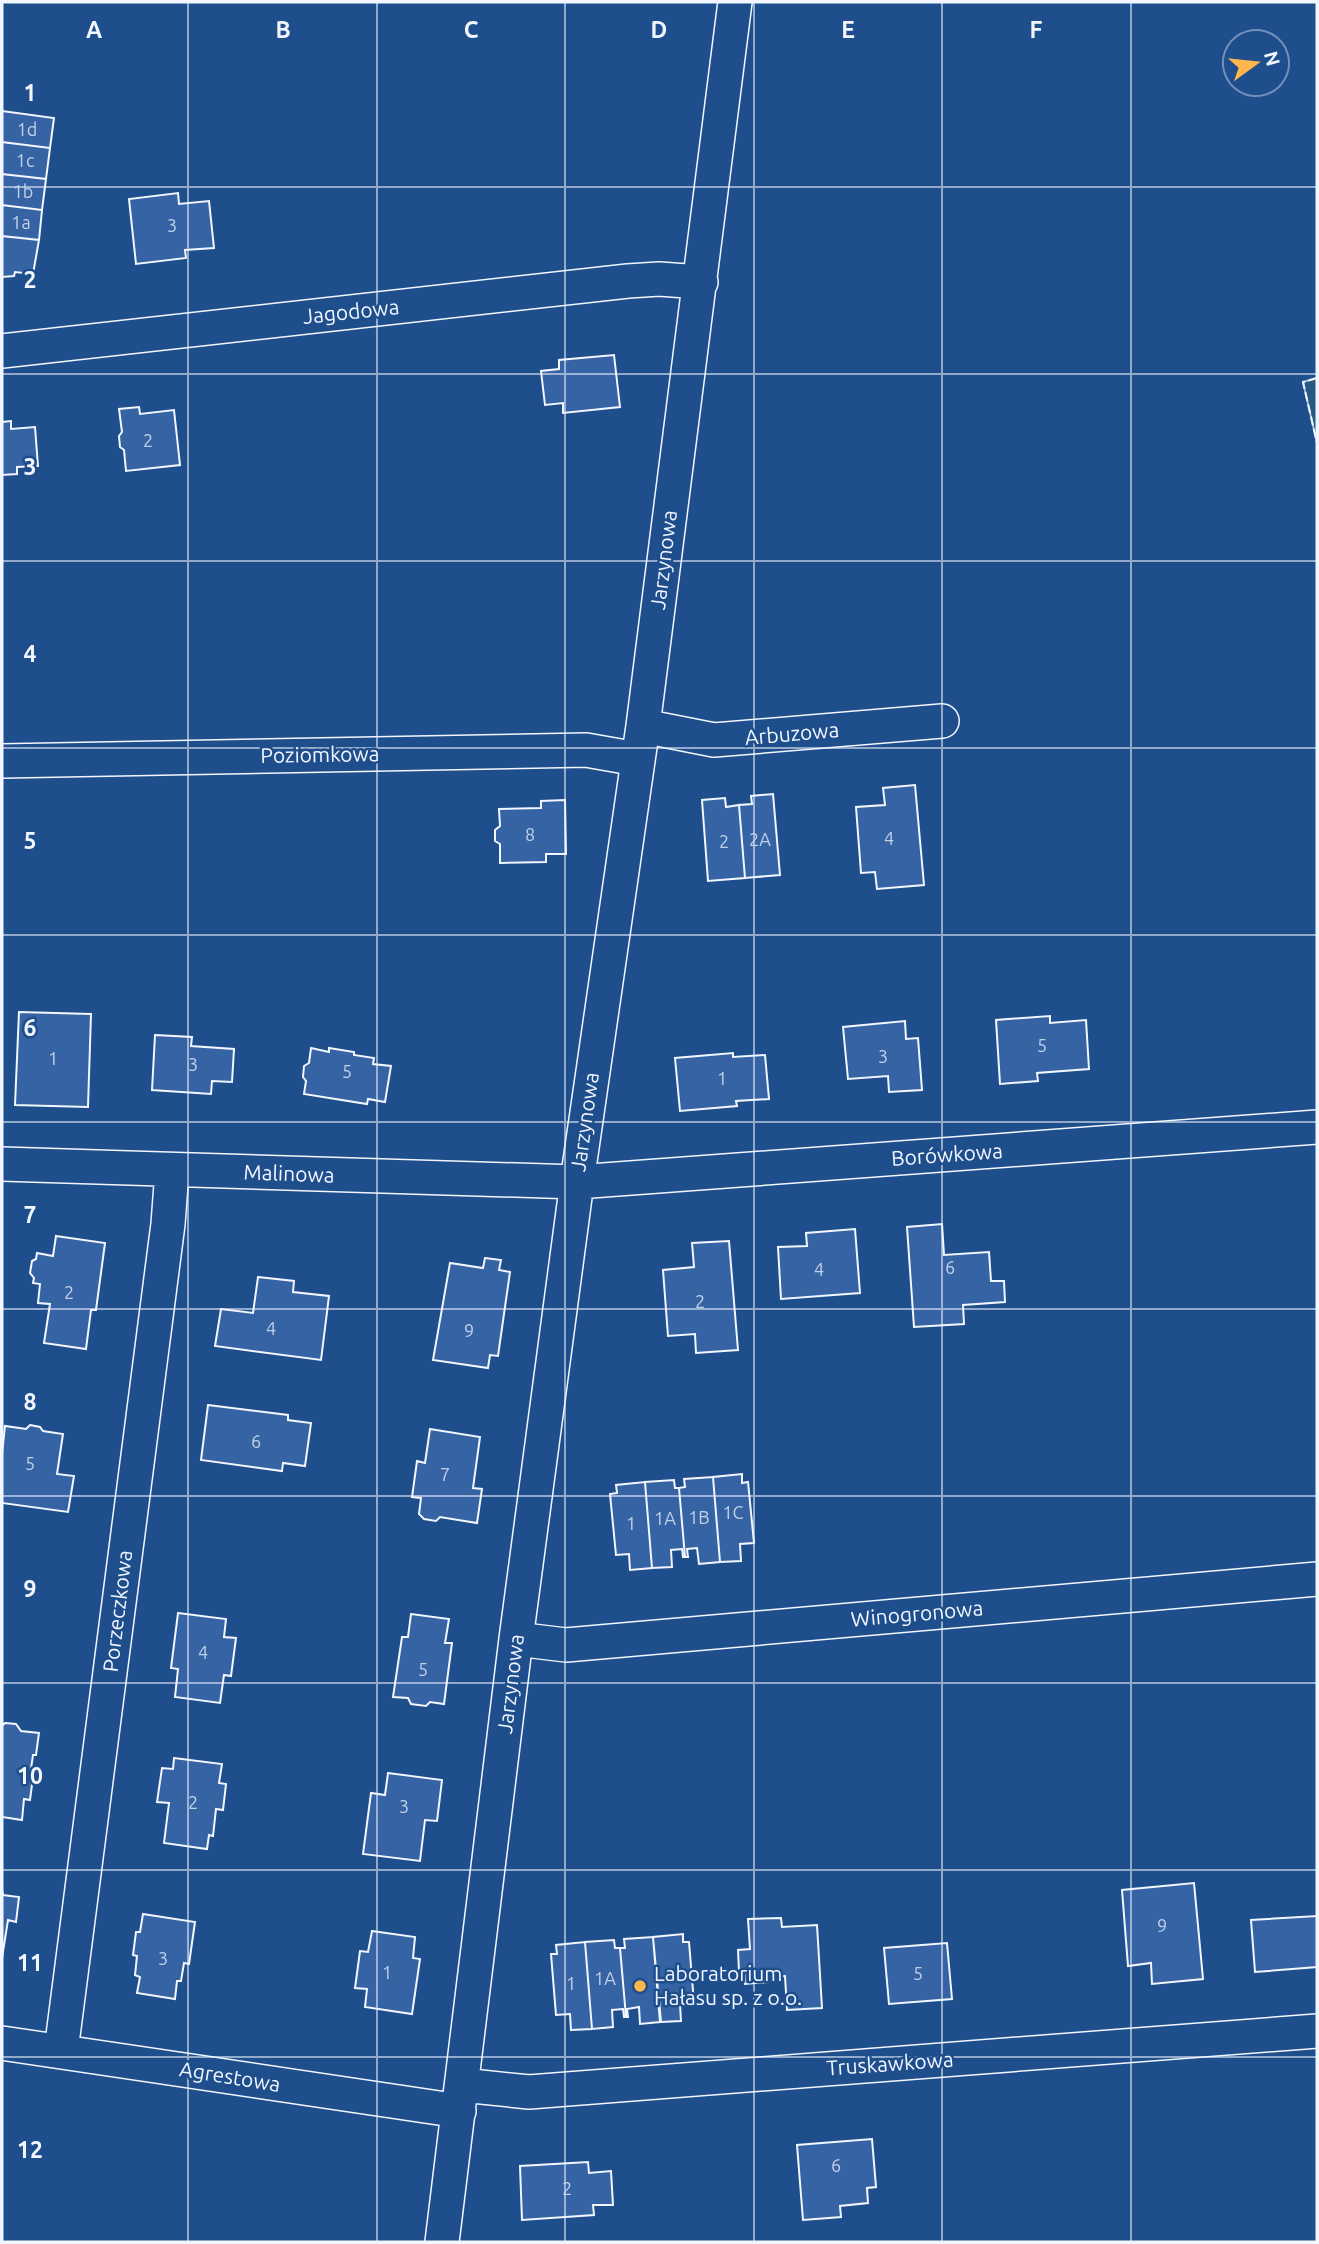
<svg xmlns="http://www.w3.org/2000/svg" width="1319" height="2244" viewBox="0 0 1319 2244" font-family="Ubuntu,sans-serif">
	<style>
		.green { fill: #245a82; stroke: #a8bbd7; stroke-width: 2 }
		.building { fill: #3563a3; stroke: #f2f6ff; stroke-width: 2 }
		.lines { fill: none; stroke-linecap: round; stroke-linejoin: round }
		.minor-casing { stroke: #f2f6ff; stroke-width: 36 }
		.minor { stroke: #1f4e8c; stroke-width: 33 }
		.fence { stroke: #f2f6ff; stroke-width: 2; stroke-dasharray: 9 3.5; stroke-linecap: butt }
		.grid { fill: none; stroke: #f2f6ff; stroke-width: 2; stroke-opacity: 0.55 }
		.poi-dot { fill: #ffb74d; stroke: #1f4e8c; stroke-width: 2.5 }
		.labels { text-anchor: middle; stroke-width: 5; stroke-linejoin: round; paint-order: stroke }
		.number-label { font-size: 18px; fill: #c3d1e8 }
		.street-label { font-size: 21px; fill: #f2f6ff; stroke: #1f4e8c }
		.poi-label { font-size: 21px; fill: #f2f6ff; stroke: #1f4e8c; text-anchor: start }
		.grid-label { font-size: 23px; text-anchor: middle; font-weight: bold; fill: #f2f6ff; stroke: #1f4e8c; stroke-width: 5; stroke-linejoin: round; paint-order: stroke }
	</style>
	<rect width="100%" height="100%" fill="#1f4e8c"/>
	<path class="green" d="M 1317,378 L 1317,443 L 1303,382 Z"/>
	<path class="building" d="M 2,111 L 54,118 L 50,148 L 2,142 Z
		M 2,142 L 50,148 L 46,179 L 2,174 Z
		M 2,174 L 46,179 L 42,210 L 2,205 Z
		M 178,193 L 179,204 L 209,201 L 214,248 L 185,250 L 186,258 L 136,264 L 129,199 Z
		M 2,205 L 42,210 L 39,240 L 2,236 Z
		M 2,236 L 39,240 L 33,274 L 15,272 L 14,276 L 2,277 Z
		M 614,355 L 620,407 L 563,413 L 563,403 L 545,405 L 541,371 L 559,369 L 559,360 Z
		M 139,407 L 140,414 L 174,410 L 180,465 L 126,471 L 124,450 L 120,447 L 119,436 L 122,432 L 119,409 Z
		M 11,421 L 11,429 L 35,427 L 38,466 L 17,467 L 17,474 L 2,475 L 2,422 Z
		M 915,785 L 924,885 L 877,889 L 875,872 L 861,873 L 856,807 L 885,805 L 883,788 Z
		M 773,794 L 780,875 L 745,878 L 739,805 L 752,804 L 751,796 Z
		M 725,798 L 726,807 L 739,805 L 745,878 L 708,881 L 702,800 Z
		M 565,800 L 566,854 L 546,854 L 546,862 L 500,863 L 500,844 L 495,841 L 495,830 L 500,826 L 499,809 L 541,808 L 541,801 Z
		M 19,1012 L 91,1014 L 88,1107 L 15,1105 Z
		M 1050,1016 L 1050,1023 L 1086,1020 L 1089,1069 L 1037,1073 L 1038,1081 L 1000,1084 L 996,1020 Z
		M 905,1021 L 906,1039 L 918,1038 L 922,1090 L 889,1092 L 888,1076 L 848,1079 L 843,1027 Z
		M 155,1035 L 192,1037 L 191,1046 L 234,1049 L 232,1082 L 212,1081 L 211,1094 L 152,1090 Z
		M 311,1048 L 329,1052 L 329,1048 L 354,1052 L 354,1055 L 374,1058 L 373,1064 L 391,1066 L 385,1102 L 368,1099 L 367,1104 L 304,1094 L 306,1081 L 303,1077 L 304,1066 L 309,1063 Z
		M 733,1053 L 733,1057 L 765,1055 L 769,1099 L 736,1101 L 737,1106 L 680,1111 L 675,1058 Z
		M 942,1224 L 944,1255 L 989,1252 L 991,1281 L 1004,1281 L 1005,1302 L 963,1305 L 964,1324 L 914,1327 L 907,1227 Z
		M 855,1229 L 860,1293 L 781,1299 L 778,1247 L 807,1246 L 806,1233 Z
		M 56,1236 L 105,1243 L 96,1310 L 91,1310 L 86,1349 L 44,1343 L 50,1304 L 38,1303 L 40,1284 L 33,1283 L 34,1278 L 30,1273 L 32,1261 L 36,1259 L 37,1253 L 53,1256 Z
		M 729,1241 L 738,1350 L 696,1353 L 695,1334 L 668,1336 L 663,1270 L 694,1267 L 692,1243 Z
		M 485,1258 L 501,1260 L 499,1270 L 510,1272 L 498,1356 L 490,1355 L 488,1368 L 433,1360 L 450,1263 L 483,1268 Z
		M 258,1277 L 294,1281 L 293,1292 L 329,1296 L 321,1360 L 215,1346 L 221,1309 L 253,1313 Z
		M 208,1405 L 288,1415 L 288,1420 L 311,1423 L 305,1466 L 283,1463 L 282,1471 L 201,1460 Z
		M 30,1425 L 40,1427 L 43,1431 L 63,1434 L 57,1474 L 74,1476 L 68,1512 L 2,1503 L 2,1454 L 5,1426 L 26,1429 Z
		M 430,1429 L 480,1437 L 473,1488 L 482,1489 L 477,1523 L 440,1517 L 436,1521 L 424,1519 L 419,1514 L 421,1498 L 412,1497 L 417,1461 L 425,1463 Z
		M 742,1474 L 742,1483 L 748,1482 L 754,1543 L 740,1544 L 741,1561 L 720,1562 L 713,1477 Z
		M 713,1477 L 720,1562 L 699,1564 L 697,1548 L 687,1549 L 688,1557 L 685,1557 L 679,1488 L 685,1487 L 684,1479 Z
		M 674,1480 L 675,1488 L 679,1488 L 685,1557 L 683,1557 L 682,1549 L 671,1550 L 672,1567 L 652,1568 L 645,1482 Z
		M 645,1482 L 652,1568 L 630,1570 L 629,1554 L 616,1555 L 610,1494 L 617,1493 L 616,1485 Z
		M 178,1613 L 226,1619 L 224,1637 L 236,1638 L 231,1676 L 224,1675 L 220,1703 L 175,1697 L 178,1669 L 171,1668 Z
		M 411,1614 L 449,1619 L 445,1643 L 452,1643 L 444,1704 L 430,1702 L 426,1706 L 411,1704 L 408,1698 L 393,1697 L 402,1637 L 408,1637 Z
		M 5,1723 L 16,1724 L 21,1731 L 39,1733 L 36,1755 L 33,1755 L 30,1776 L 33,1777 L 30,1800 L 24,1799 L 22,1820 L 2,1817 L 2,1726 Z
		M 174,1758 L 222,1764 L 219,1783 L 226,1784 L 223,1810 L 216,1809 L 213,1836 L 209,1835 L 207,1849 L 164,1843 L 169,1803 L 157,1802 L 162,1768 L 173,1769 Z
		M 388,1773 L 442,1780 L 437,1821 L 425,1820 L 420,1861 L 363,1854 L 371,1793 L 385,1795 Z
		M 1194,1883 L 1203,1979 L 1152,1984 L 1151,1963 L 1128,1966 L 1122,1890 Z
		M 2,1890 L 3,1895 L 19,1897 L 16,1922 L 8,1920 L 2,1958 Z
		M 143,1914 L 195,1922 L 189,1964 L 184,1963 L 181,1981 L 177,1981 L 175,1999 L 137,1993 L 140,1977 L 135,1975 L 137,1956 L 133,1955 L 136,1932 L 140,1932 Z
		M 1317,1916 L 1317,1967 L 1255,1972 L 1251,1920 Z
		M 781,1918 L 782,1927 L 817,1925 L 822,2008 L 787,2010 L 785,1976 L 767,1977 L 768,1982 L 745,1984 L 744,1971 L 739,1971 L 738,1950 L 750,1949 L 748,1919 Z
		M 372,1931 L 415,1937 L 413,1958 L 420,1959 L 412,2014 L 365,2007 L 367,1989 L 355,1988 L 360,1951 L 368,1952 Z
		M 683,1934 L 683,1942 L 689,1942 L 694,2003 L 680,2004 L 681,2021 L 661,2022 L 653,1937 Z
		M 653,1937 L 660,2022 L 640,2024 L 639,2007 L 627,2009 L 628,2017 L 626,2017 L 620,1948 L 625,1948 L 624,1939 Z
		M 614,1940 L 615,1948 L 620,1948 L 626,2017 L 624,2017 L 623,2009 L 612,2010 L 613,2027 L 592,2029 L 585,1942 Z
		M 585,1942 L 592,2029 L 571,2030 L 570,2014 L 556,2015 L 551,1954 L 557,1954 L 556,1945 Z
		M 947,1943 L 952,1999 L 889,2004 L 884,1948 Z
		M 872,2139 L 876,2187 L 867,2188 L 868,2203 L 840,2206 L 841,2217 L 803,2220 L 797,2145 Z
		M 588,2162 L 589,2173 L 611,2171 L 613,2205 L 593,2205 L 594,2215 L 522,2220 L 520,2166 Z"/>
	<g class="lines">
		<defs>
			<path id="minor" d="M 2,351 L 628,281 L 659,279 L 701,282
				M 643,726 L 714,740 L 942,721
				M 2,761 L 586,750 L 637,759
				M 2,1164 L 577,1182 L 1317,1127
				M 516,1639 L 566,1645 L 1317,1579
				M 2,2043 L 459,2111
				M 61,2051 L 168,1224 L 172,1171
				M 462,2085 L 529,2092 L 1317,2031
				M 442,2242 L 516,1639 L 577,1182 L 643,726 L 735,2"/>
		</defs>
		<use href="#minor" class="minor-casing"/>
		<use href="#minor" class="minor"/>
		<path class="fence" d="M 1317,378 L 1303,382 L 1317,443"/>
	</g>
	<path class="grid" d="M 188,2 L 188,2242M 377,2 L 377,2242M 565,2 L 565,2242M 754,2 L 754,2242M 942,2 L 942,2242M 1131,2 L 1131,2242M 2,187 L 1317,187M 2,374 L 1317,374M 2,561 L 1317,561M 2,748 L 1317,748M 2,935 L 1317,935M 2,1122 L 1317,1122M 2,1309 L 1317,1309M 2,1496 L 1317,1496M 2,1683 L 1317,1683M 2,1870 L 1317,1870M 2,2057 L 1317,2057"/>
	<circle class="poi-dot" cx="640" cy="1986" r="7"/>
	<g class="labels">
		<g class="number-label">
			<text x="27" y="136">1d</text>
			<text x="25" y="167">1c</text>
			<text x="23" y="198">1b</text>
			<text x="21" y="229">1a</text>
			<text x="172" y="232">3</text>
			<text x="148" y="447">2</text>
			<text x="530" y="841">8</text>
			<text x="889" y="845">4</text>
			<text x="760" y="846">2A</text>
			<text x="724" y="848">2</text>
			<text x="1042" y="1052">5</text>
			<text x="883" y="1063">3</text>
			<text x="53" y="1065">1</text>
			<text x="193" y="1071">3</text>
			<text x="347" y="1078">5</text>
			<text x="722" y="1085">1</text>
			<text x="950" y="1274">6</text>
			<text x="819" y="1276">4</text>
			<text x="69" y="1299">2</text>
			<text x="700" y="1308">2</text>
			<text x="271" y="1335">4</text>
			<text x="469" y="1337">9</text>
			<text x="256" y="1448">6</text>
			<text x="30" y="1470">5</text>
			<text x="445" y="1481">7</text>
			<text x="733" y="1519">1C</text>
			<text x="699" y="1524">1B</text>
			<text x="665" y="1525">1A</text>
			<text x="631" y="1530">1</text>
			<text x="203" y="1659">4</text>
			<text x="423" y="1676">5</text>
			<text x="193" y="1809">2</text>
			<text x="404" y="1813">3</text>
			<text x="1162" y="1932">9</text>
			<text x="163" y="1965">3</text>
			<text x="387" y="1979">1</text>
			<text x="918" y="1980">5</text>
			<text x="605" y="1985">1A</text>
			<text x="571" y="1990">1</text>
			<text x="836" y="2172">6</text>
			<text x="567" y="2195">2</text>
		</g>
		<g class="street-label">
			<text transform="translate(351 312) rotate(-6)" y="7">Jagodowa</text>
			<text transform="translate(664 560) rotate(-83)" y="7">Jarzynowa</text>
			<text transform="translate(792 734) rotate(-5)" y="7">Arbuzowa</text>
			<text transform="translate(320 755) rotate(-1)" y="7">Poziomkowa</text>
			<text transform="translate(585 1122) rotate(-82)" y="7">Jarzynowa</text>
			<text transform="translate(947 1155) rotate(-4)" y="7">Borówkowa</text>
			<text transform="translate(289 1174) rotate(2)" y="7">Malinowa</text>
			<text transform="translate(118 1611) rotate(-83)" y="7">Porzeczkowa</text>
			<text transform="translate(917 1614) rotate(-5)" y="7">Winogronowa</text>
			<text transform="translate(511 1684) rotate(-83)" y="7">Jarzynowa</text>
			<text transform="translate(890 2064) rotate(-4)" y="7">Truskawkowa</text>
			<text transform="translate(230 2077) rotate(9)" y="7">Agrestowa</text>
		</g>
		<g class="poi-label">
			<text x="654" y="1981">Laboratorium<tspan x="654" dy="24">Hałasu sp. z o.o.</tspan></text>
		</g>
	</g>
	<g class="grid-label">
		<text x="94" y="38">A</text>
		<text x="283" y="38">B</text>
		<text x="471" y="38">C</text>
		<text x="659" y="38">D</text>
		<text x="848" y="38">E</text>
		<text x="1036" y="38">F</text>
		<text x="30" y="101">1</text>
		<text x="30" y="288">2</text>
		<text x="30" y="475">3</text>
		<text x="30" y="662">4</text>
		<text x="30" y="849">5</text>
		<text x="30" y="1036">6</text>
		<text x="30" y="1223">7</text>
		<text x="30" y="1410">8</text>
		<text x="30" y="1597">9</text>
		<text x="30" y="1784">10</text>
		<text x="30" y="1971">11</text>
		<text x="30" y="2158">12</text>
	</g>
	<rect width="1319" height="2244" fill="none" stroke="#f2f6ff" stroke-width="7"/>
	<g transform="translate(1256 63) rotate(75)"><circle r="33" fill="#1f4e8c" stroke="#7391ba" stroke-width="2"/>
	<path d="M0-5L12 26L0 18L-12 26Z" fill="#ffb74d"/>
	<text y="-10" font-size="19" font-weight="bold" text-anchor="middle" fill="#f2f6ff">N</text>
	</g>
</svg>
